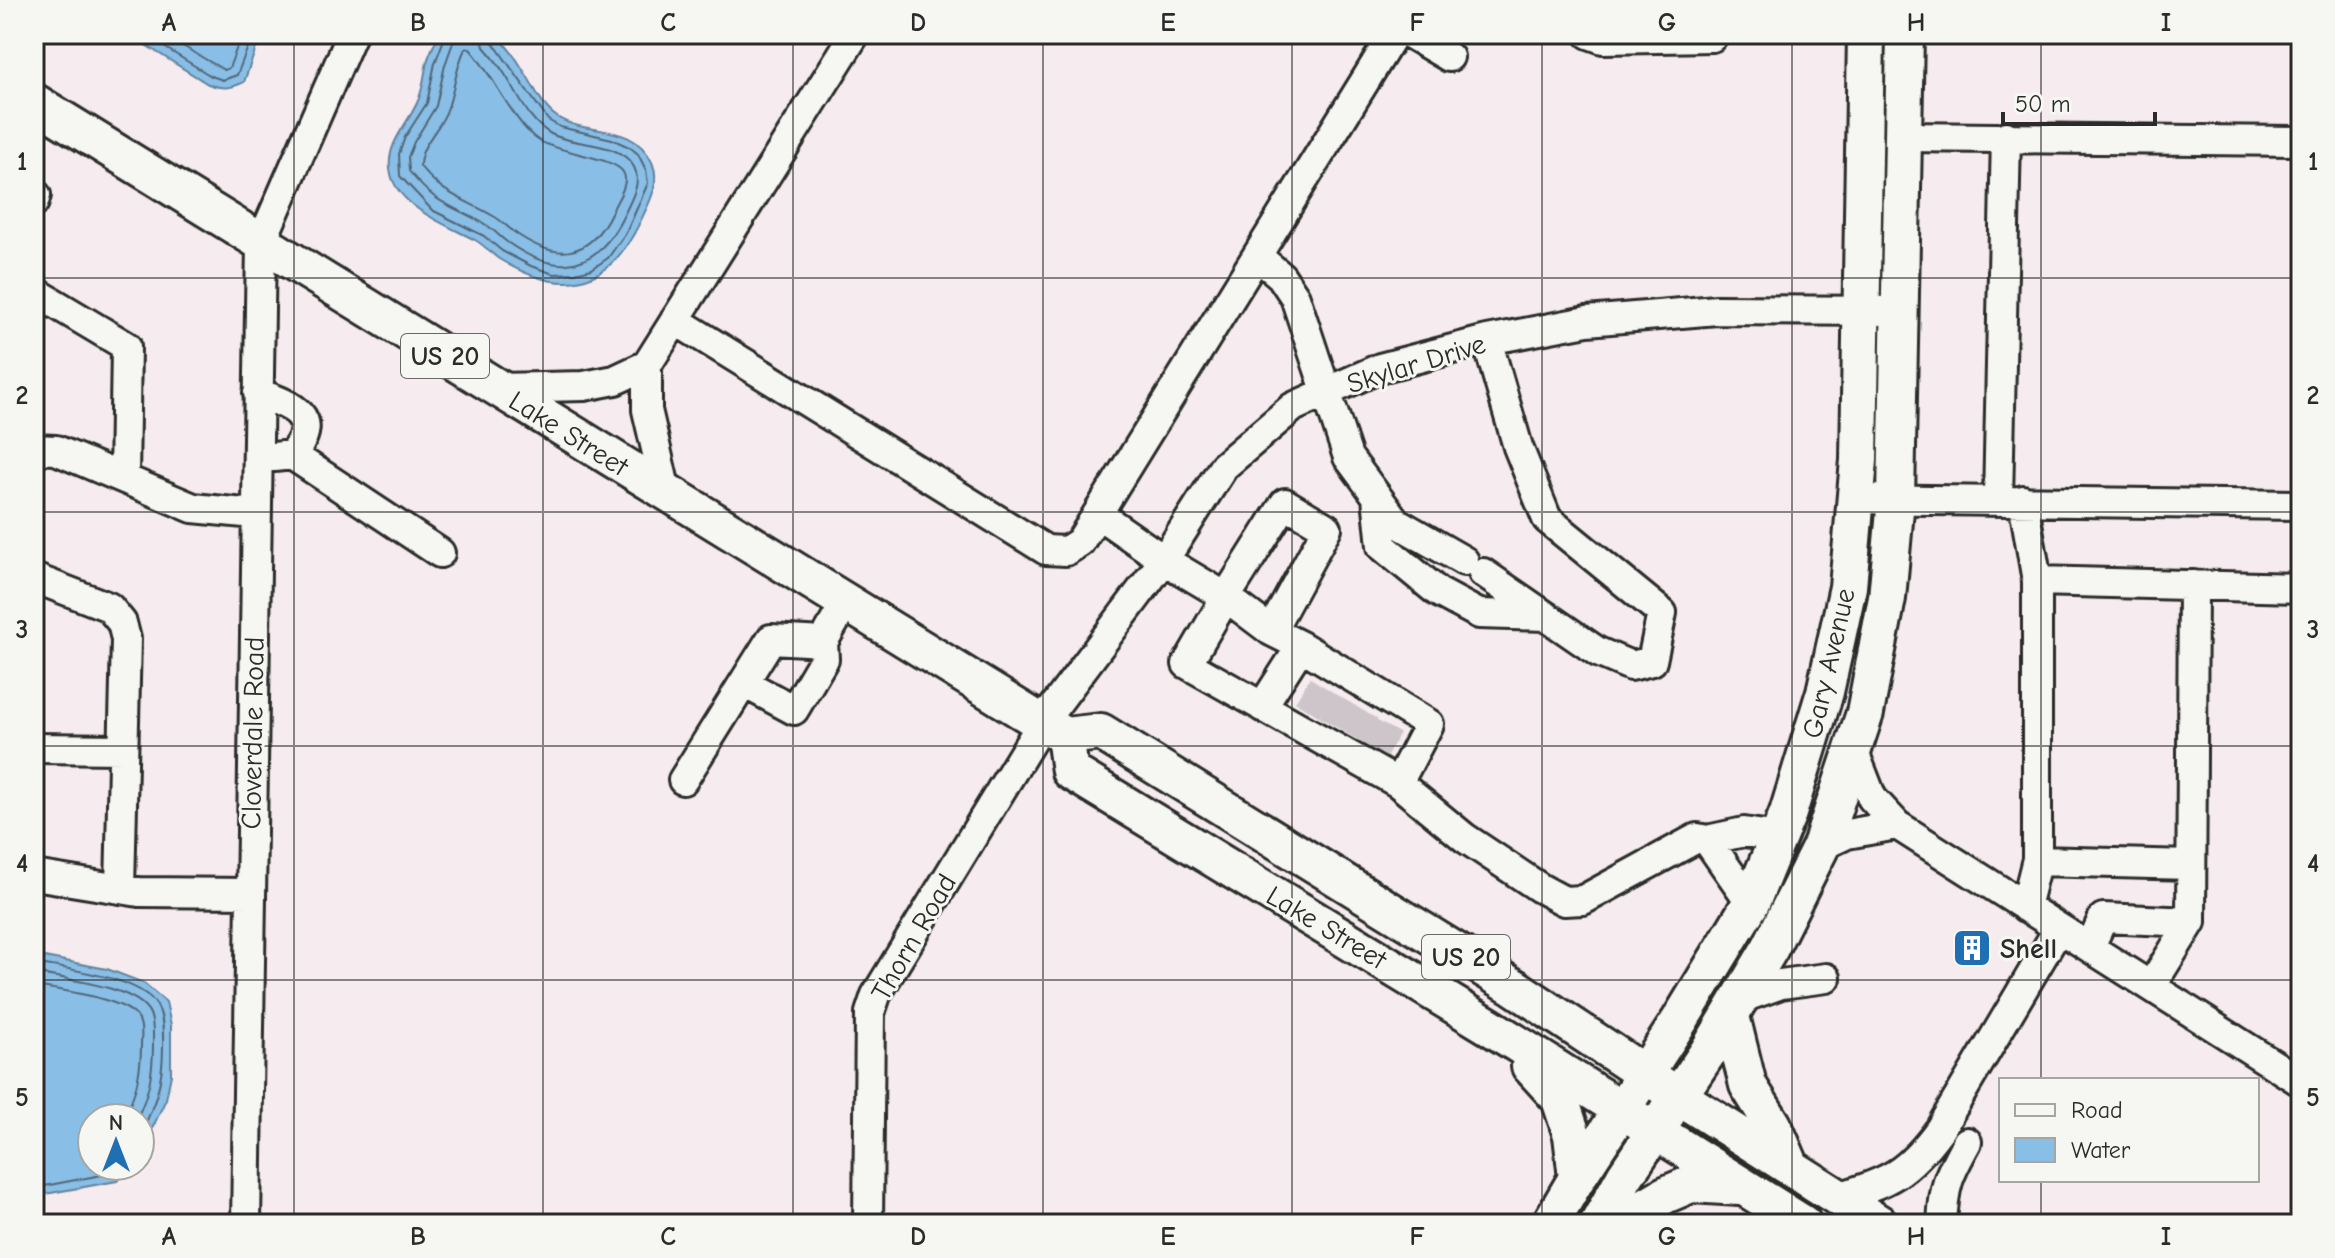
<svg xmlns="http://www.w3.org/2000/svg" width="2335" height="1258" viewBox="0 0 2335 1258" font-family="'Comic Neue',sans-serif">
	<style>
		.water { fill: #89bee7; stroke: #63839c; stroke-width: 2 }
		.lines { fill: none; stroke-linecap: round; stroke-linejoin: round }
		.shore { stroke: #516676; stroke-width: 2 }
		.minor-tunnel { stroke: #cdc5c9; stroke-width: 28; stroke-dasharray: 28 14; stroke-linecap: butt }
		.minor-casing { stroke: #2b2b2b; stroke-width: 34 }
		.major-casing { stroke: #2b2b2b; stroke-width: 42 }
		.minor { stroke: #f6f6f2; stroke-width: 28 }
		.major { stroke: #f6f6f2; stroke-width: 36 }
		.grid { fill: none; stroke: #2b2b2b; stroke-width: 2; stroke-opacity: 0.55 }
		.labels { text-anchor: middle; stroke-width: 6; stroke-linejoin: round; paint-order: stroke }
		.shield { fill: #f6f6f2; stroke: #686867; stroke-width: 2 }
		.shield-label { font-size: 26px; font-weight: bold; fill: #2b2b2b }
		.street-label { font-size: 28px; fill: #2b2b2b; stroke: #f6f6f2 }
		.poi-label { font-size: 28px; font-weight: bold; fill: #2b2b2b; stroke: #f6f6f2; text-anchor: start }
		.neatline { fill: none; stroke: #2b2b2b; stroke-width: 3 }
		.grid-label { font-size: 26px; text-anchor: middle; font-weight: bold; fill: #2b2b2b }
	</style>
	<rect width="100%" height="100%" fill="#f6ecf0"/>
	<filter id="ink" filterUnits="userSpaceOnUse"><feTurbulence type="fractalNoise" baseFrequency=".0125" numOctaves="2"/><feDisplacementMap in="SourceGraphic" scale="16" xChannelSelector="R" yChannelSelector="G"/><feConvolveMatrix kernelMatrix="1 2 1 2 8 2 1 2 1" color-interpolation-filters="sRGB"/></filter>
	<g filter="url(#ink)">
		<path class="water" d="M 128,34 L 261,34 L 244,82 C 230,89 222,89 208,84 Z
			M 439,34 L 496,34 C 506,45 515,56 522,68 C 532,82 539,102 552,113 C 581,139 631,118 652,162 C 661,183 650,201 641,220 C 609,289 563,298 499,259 C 491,253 484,245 475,240 C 447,225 394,206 390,169 C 387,143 407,125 417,103 C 423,91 424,75 427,62 C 430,52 435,43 439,34 Z
			M 34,955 L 107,969 L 144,983 L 166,1002 L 171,1025 L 171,1075 L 166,1099 L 140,1155 L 140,1118 L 92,1118 L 92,1166 L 133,1166 L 117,1181 L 34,1196 Z"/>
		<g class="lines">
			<path class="shore" d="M 143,34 L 211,76 L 223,80 L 237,75 L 253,34
				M 162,34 L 224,70 L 229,68 L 242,34
				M 446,34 L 435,63 L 427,103 L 405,137 L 399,154 L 400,176 L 432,210 L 484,236 L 502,251 L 531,266 L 554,274 L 575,273 L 592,269 L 608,258 L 627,231 L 648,183 L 646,170 L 638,154 L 631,148 L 612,139 L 560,127 L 548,120 L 492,41 L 491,34
				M 456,34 L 445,65 L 436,106 L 414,142 L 408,157 L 409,171 C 437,207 453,205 488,226 C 495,231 500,237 507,242 C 559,279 598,270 625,213 C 632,198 642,182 634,167 C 619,140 575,147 551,134 C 529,122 519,96 506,76 C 500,66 492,56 484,47 L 481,34
				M 469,48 C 492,72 514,124 538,140 C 558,153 614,157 623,172 C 630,183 617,200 612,211 C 589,260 556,262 514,232 C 507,227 502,221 495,217 C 465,199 442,195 420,166 C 420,144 440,130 447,110 C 455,90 455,69 465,49 Z
				M 34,963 C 65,969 147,977 159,1010 C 164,1021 163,1035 163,1047 C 163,1083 155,1104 140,1136
				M 34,973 C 62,979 138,986 150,1014 C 154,1023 153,1035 153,1045 C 153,1073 149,1093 137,1118
				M 34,986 C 57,990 129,998 139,1020 C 143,1028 141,1038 141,1045 C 141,1073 136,1093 124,1118
				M 34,1188 L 112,1173 L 121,1166"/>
			<path class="minor-tunnel" d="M 1307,709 L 1326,678
				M 1331,724 L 1349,693
				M 1351,736 L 1369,706
				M 1374,751 L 1391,720"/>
			<defs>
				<path id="minor" d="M 1410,34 L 1449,57
					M 1589,34 L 1603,39 L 1712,37
					M 1903,137 L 2301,141
					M 34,202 L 36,195
					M 1257,256 L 1281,276 L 1295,297 L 1348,457 L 1396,522 L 1464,561
					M 34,291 L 126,346 L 124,478
					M 675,320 L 1046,550 L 1066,551 L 1080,542 L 1394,34
					M 647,365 L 647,410 L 666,492
					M 497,388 L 584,386 L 615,380 L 647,365 L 855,34
					M 258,393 C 291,405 323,415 292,455 L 274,457
					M 34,449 L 56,450 L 193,508 L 255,514
					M 292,455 L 440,553
					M 1377,497 L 1382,546 L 1438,592 L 1479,614 L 1546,616
					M 1856,499 L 2301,505
					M 1998,500 L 2006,136
					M 2023,500 L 2037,581 L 2037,859 L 2025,907
					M 1098,514 L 1164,560 L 1226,597 L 1187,664 L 1398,783 L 1465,838 L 1540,888 L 1564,901 L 1583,900 L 1697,838 L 1707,840 L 1744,832 L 1778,837
					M 1483,573 L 1598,652 L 1631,666 L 1652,661 L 1662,613 L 1547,519 L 1518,447 L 1487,340
					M 34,578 L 109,607 L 122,623 L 126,639 L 120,888
					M 2037,581 L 2301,588
					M 1271,631 L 1226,597 L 1285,503 L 1327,528 L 1271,631 L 1301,646 L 1429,724 L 1398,783
					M 744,683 L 794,710 L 824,659 L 823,642
					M 1262,707 L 1301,646
					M 34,748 L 123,749
					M 1854,752 L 1872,798 L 1897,825 L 2301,1082
					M 683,780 L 771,639 L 823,642 L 846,602
					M 1707,840 L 1751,903
					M 1821,846 L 1847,834 L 1897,825
					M 2037,861 L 2191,865
					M 34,875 L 139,892 L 250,893
					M 2090,947 L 2103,918 L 2191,922
					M 2151,986 L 2191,922 L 2193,585
					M 1742,998 L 1781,984 L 1826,978
					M 1838,1197 C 1889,1182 1908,1173 1940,1129 L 2059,928
					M 246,1224 L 261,243 L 352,34
					M 868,1224 L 870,1013 L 876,995 L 1042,723 L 1164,560 L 1224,466 L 1293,407 L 1380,368 L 1487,340 L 1587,321 L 1717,310 L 1900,311
					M 1942,1224 C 1944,1185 1948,1176 1967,1142"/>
				<path id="major" d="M 34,102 L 1042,723 L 1065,736 L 1101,732 L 1514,987 L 1678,1096 L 1880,1224
					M 1065,736 L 1070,771 L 1492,1028 L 1803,1224
					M 1731,1016 L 1748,1085 L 1773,1125 L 1791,1167
					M 1530,1066 L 1560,1099 L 1572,1135 L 1577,1178
					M 1550,1224 L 1577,1178 L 1680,1020 L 1751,903 L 1788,813 L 1825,692 L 1848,587 L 1859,460 L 1866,34
					M 1598,1224 L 1625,1176 L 1708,1052 L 1770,948 L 1821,846 L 1865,713 L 1887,598 L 1896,499 L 1905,34
					M 1616,1224 L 1665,1195 L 1691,1184 L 1740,1187"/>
			</defs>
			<use href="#minor" class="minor-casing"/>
			<use href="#major" class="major-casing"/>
			<use href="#minor" class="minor"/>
			<use href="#major" class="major"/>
		</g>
	</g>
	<path class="grid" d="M 294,34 L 294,1224M 543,34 L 543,1224M 793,34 L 793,1224M 1043,34 L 1043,1224M 1292,34 L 1292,1224M 1542,34 L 1542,1224M 1792,34 L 1792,1224M 2041,34 L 2041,1080M 34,278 L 2301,278M 34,512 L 2301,512M 34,746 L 2301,746M 34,980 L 2301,980M 2041,1180 L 2041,1224"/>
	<defs>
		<symbol id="building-square" viewBox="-11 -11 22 22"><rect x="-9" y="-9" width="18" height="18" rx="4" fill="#1f6fb2" stroke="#f6f6f2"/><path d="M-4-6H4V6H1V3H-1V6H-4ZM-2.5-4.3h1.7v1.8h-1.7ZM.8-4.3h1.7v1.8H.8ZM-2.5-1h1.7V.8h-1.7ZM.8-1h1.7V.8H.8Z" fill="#fff"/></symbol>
	</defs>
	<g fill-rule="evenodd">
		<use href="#building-square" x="1950" y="926" width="44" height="44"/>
	</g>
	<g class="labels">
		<g class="shield">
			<rect x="401" y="334" width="88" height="44" rx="6"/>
			<rect x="1422" y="935" width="88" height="44" rx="6"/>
		</g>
		<g class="shield-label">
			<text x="445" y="365">US 20</text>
			<text x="1466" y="966">US 20</text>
		</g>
		<g class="street-label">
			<text transform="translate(1416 363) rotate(-17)" y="10">Skylar Drive</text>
			<text transform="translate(569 433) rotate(32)" y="10">Lake Street</text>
			<text transform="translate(1828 663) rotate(-77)" y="10">Gary Avenue</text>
			<text transform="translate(252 733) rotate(-89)" y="10">Cloverdale Road</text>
			<text transform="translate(1327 927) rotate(31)" y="10">Lake Street</text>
			<text transform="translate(913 937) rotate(-60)" y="10">Thorn Road</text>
		</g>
		<g class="poi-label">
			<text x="2000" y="958">Shell</text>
		</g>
	</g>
	<rect width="2335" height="1258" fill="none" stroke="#f6f6f2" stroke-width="88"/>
	<rect x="1999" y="1078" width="260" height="104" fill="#f6f6f2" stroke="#a5a5a2" stroke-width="2"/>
	<rect x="2015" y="1104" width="40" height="12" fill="#f6f6f2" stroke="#a5a5a2" stroke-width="2"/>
	<text x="2071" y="1118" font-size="24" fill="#2b2b2b">Road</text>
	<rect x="2015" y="1138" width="40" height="24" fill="#89bee7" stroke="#a5a5a2" stroke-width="2"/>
	<text x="2071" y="1158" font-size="24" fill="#2b2b2b">Water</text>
	<g transform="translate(116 1142)"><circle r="38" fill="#f6f6f2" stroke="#a5a5a2" stroke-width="2"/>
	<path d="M0-6L14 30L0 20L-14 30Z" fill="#1f6fb2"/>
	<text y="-12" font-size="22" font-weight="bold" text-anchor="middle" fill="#2b2b2b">N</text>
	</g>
	<path d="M2003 112v12h152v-12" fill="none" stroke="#2b2b2b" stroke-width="4"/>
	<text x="2015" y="112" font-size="24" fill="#2b2b2b" stroke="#f6f6f2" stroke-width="6" paint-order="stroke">50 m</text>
	<rect x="44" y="44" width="2247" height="1170" class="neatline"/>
	<g class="grid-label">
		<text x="169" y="31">A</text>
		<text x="418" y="31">B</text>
		<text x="668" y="31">C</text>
		<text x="918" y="31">D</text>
		<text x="1168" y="31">E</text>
		<text x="1417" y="31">F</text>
		<text x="1667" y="31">G</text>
		<text x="1916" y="31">H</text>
		<text x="2166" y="31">I</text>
		<text x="22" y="170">1</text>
		<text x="2313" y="170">1</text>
		<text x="22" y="404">2</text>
		<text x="2313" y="404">2</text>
		<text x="22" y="638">3</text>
		<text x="2313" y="638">3</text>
		<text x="22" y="872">4</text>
		<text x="2313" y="872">4</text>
		<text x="22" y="1106">5</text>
		<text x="2313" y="1106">5</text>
		<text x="169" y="1245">A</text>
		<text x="418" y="1245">B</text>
		<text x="668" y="1245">C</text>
		<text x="918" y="1245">D</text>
		<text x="1168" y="1245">E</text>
		<text x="1417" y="1245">F</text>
		<text x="1667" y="1245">G</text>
		<text x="1916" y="1245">H</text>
		<text x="2166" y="1245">I</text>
	</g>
</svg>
